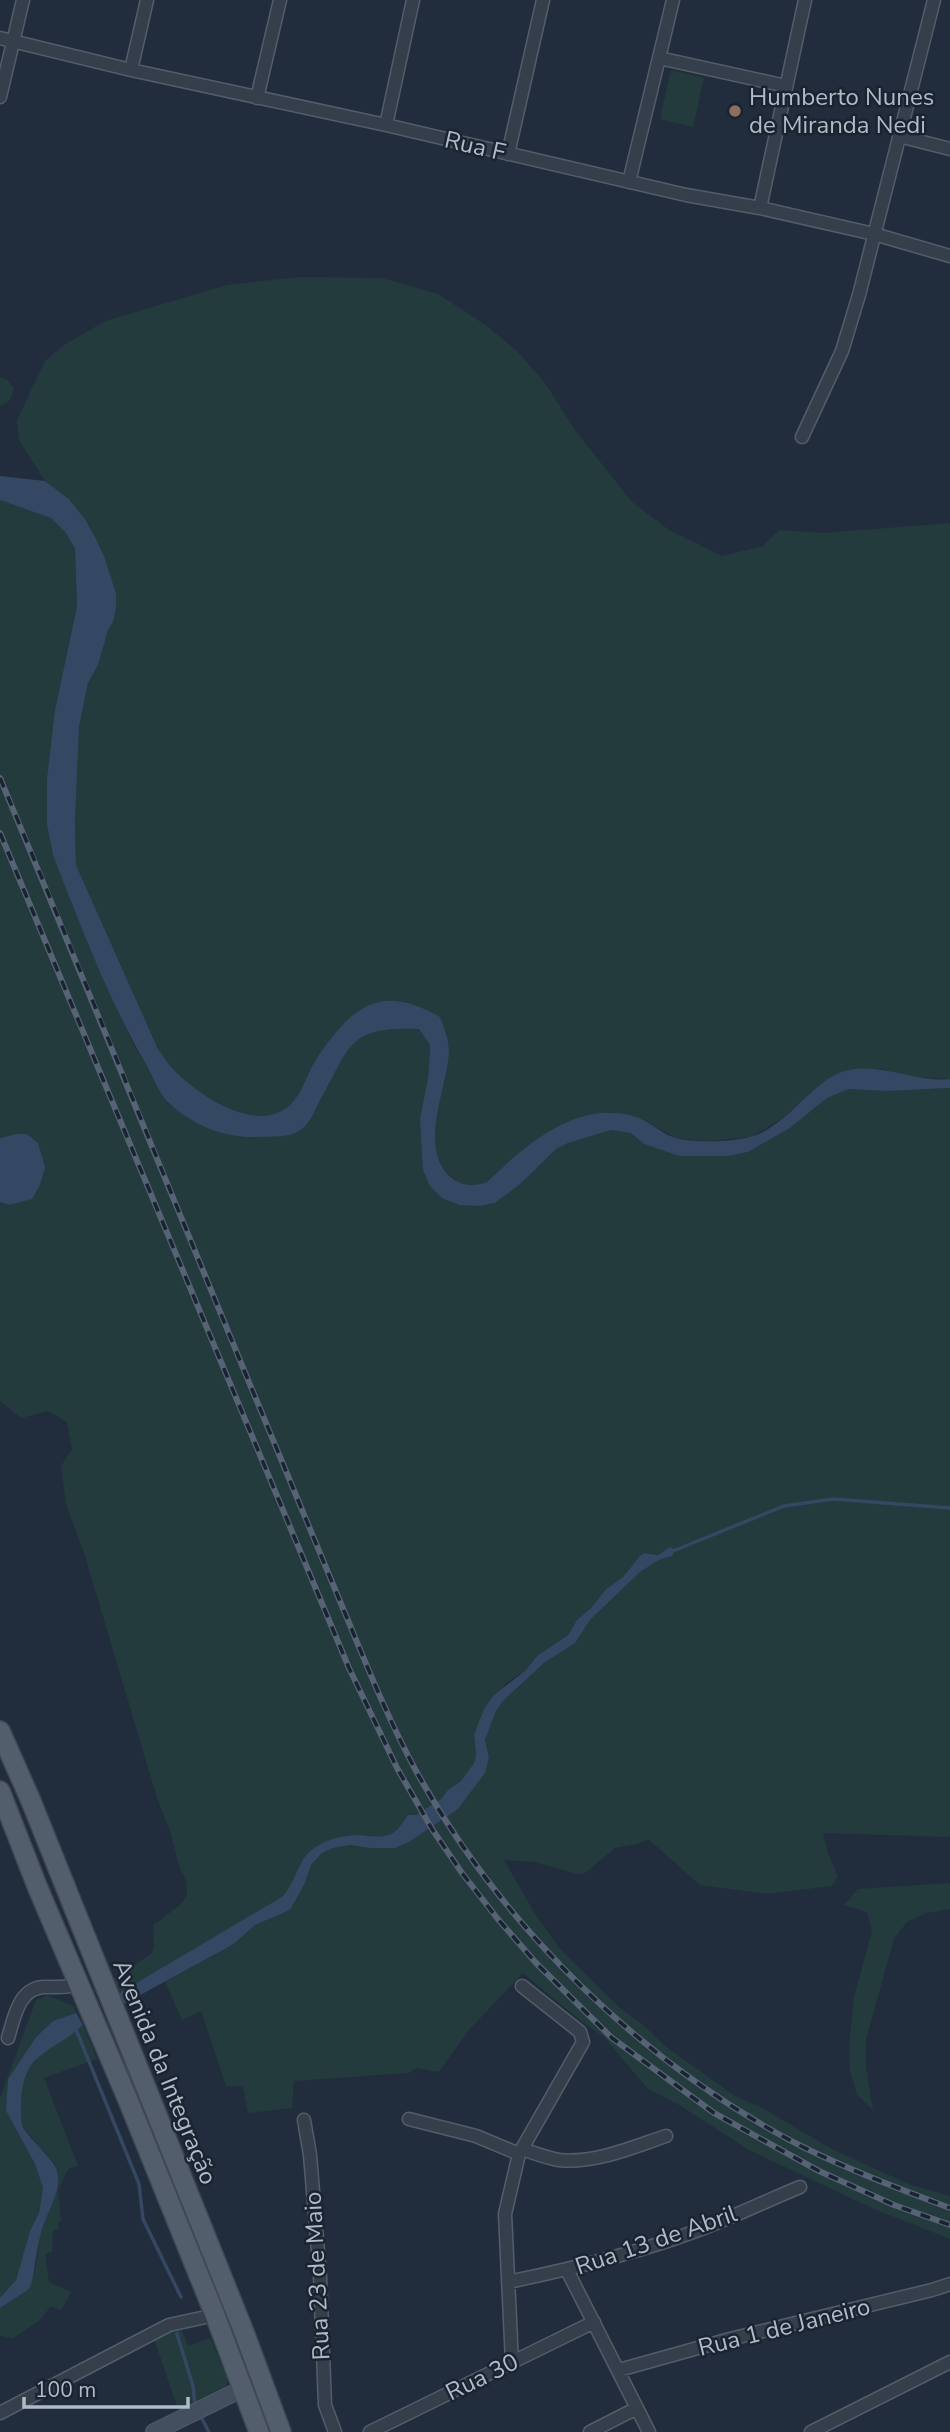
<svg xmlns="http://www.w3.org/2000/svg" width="950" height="2432" viewBox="0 0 950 2432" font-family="'Nunito Sans',sans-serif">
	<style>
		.green { fill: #233b3d }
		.water { fill: #344864 }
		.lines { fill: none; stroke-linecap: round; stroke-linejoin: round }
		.stream { stroke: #344864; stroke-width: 3.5 }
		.street-casing { stroke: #535d6a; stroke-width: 15 }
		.secondary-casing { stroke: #535d6a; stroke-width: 18 }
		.primary-casing { stroke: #3e4855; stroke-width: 22 }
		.street { stroke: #353f4c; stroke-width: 12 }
		.secondary { stroke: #434e5f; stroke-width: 16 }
		.primary { stroke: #535e6c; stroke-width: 19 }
		.rail-casing { stroke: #566374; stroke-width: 6 }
		.rail { stroke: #1a2431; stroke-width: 3.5; stroke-dasharray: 10; stroke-linecap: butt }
		.education-dot { fill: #8d6e63; stroke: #1a2431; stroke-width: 2.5 }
		.labels { text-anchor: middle; stroke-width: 5; stroke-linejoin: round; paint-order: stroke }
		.poi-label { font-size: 24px; fill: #b0bac8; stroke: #1a2431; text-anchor: start }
		.street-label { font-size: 24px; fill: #b0bac8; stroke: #1a2431 }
	</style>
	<rect width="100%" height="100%" fill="#212d3c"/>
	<path class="green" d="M 671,70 L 704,78 L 693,127 L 660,119 Z
		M 299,277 L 382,278 L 438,294 L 487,326 L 517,351 L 545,383 L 575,430 L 632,502 L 669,530 L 722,556 L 763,546 L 779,530 L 823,533 L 950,523 L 950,1079 L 904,1076 L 882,1069 L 831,1077 L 781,1119 L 751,1137 L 706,1141 L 676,1138 L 642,1119 L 609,1112 L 552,1129 L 487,1183 C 474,1187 462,1186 452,1177 C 417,1149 447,1090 449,1053 C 449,1040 445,1028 440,1017 C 379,981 349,1009 315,1062 C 307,1074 302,1093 291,1104 C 260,1135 203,1098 178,1074 C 170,1067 164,1057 158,1049 L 76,865 L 75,822 L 79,728 L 88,683 L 98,665 L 108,630 L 113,622 L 116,609 L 116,593 L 104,556 L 85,519 L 69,499 L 45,481 L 19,440 L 17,420 L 45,361 L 64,345 L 105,321 L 227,285 Z
		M 0,377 L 8,380 L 14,388 L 10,400 L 0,406 Z
		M 0,500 L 51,518 L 66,533 L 75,549 L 77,606 L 55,710 L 53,855 L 130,1038 L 168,1103 L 193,1121 L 306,1125 C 317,1107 346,1045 360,1036 C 376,1027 401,1028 419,1029 L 430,1045 L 430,1051 L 423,1170 L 480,1206 L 495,1203 L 519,1184 L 556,1149 L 568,1143 L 611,1130 L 631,1133 L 644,1144 L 679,1156 L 729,1156 L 748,1152 L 790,1128 L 827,1098 L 849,1089 L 886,1091 L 950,1088 L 950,1837 L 823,1833 L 827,1851 L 838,1877 L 832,1886 L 767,1894 L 700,1885 L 648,1839 L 638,1844 L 615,1848 L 585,1873 L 578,1874 L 535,1862 L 504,1860 L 535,1914 L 560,1949 L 620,2008 L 642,2024 L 665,2046 L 735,2096 L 764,2109 L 832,2149 L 911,2185 L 950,2196 L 950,2239 L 874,2209 L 749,2150 L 681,2106 L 648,2089 L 603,2036 L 582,2022 L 523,1973 L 468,2031 L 439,2072 L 417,2068 L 408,2073 L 294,2081 L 292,2108 L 248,2113 L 243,2086 L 226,2086 L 201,2011 L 182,2020 L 165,1982 L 234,1944 L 255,1925 L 290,1910 L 305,1883 L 311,1865 L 322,1853 L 333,1848 L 350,1845 L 370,1848 L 409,1842 L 458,1809 L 485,1773 L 489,1757 L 485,1740 L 496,1711 L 503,1701 L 544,1663 L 574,1643 L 590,1620 L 640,1572 L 659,1560 L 672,1556 L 644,1553 L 640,1556 L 623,1577 L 606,1589 L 591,1608 L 577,1620 L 568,1635 L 537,1656 L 526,1670 L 506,1683 L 474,1735 L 476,1754 L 474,1763 L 461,1781 L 448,1790 L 441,1799 L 416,1815 L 408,1815 C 404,1821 400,1828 394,1832 C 382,1840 369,1834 356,1835 C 342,1837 327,1839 314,1848 C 297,1859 297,1882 282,1898 L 116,1995 L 110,1982 L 152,1953 L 154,1947 L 153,1925 L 180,1905 L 187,1896 L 186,1879 L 180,1869 L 170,1831 L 157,1798 L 85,1556 L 66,1504 L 61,1466 L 72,1449 L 67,1422 L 48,1411 L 21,1418 L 0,1401 L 0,1202 L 9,1205 L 6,1136 L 0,1138 Z
		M 950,1883 L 950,1909 L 926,1913 L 907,1922 L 894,1939 L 866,2039 L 866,2068 L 873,2110 L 857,2094 L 850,2072 L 849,2047 L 854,1997 L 872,1931 L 867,1912 L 844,1905 L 858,1889 Z
		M 48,1995 L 74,2006 L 76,2013 L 53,2021 L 36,2037 L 8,2079 L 6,2111 L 35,2164 L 43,2188 L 39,2213 L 30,2231 L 16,2280 L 0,2298 L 0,2098 L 36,2000 Z
		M 83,2025 L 97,2059 L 44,2078 L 78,2166 L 68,2169 L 58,2190 L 61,2221 L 58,2222 L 59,2229 L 53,2230 L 52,2252 L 45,2254 L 49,2282 L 71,2292 L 61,2311 L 51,2306 L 39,2321 L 13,2338 L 0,2336 L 0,2308 L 28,2290 L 36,2266 L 41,2230 L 56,2190 L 58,2172 L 55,2164 L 24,2129 L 21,2119 L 21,2091 L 26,2074 L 42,2052 Z
		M 182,2330 L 188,2346 L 210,2338 L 228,2379 L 226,2388 L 179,2412 L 154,2339 L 167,2331 Z"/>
	<path class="water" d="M 0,476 L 45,481 L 69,499 L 85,519 L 96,539 L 104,556 L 116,593 L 116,609 L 113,622 L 108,630 L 98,665 L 88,683 L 79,727 L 75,822 L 76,865 L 158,1049 C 164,1057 170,1067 178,1074 C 203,1098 260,1135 291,1104 C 302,1093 307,1074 315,1061 C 349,1009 379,981 440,1017 C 445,1029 449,1040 449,1053 C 447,1090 417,1149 452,1178 C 462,1186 474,1187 487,1182 C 527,1144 579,1097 639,1118 C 652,1123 662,1134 676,1138 C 695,1143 731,1142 750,1137 C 781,1129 805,1093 831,1077 C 869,1055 910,1083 950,1079 L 950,1088 L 886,1091 L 849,1089 L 827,1098 L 790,1128 L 748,1152 L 729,1156 L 679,1156 L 644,1144 L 631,1133 L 611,1130 L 568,1143 L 556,1149 L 519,1185 L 495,1203 L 480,1206 L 460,1205 L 442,1198 L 430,1186 L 423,1170 L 420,1119 L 428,1079 L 430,1051 L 430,1045 L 419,1029 C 346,1026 351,1047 319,1102 C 315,1109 312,1119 306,1125 C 293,1139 275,1136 257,1137 C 225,1138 194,1126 170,1104 C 160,1096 154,1079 148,1068 C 109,1001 81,927 53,855 L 47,824 L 47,779 L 55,710 L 77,606 L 75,549 L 66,533 L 51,518 L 0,500 Z
		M 16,1134 L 27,1134 L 38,1143 L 45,1167 L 40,1185 L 32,1199 L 9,1205 L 0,1202 L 0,1138 Z
		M 670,1547 L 675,1550 L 672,1556 L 659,1560 L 640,1572 L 590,1620 L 575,1643 L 544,1663 L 503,1701 L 496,1711 L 485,1740 L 489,1757 L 485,1773 L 458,1809 L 409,1842 L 395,1848 L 370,1848 L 350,1845 L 333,1848 L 322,1853 L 311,1865 L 305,1883 L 290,1910 L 255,1925 L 234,1944 L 120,2006 L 116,1995 L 282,1897 C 297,1882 297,1859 314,1848 C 327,1839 341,1836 356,1835 C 369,1835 383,1840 394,1832 C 400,1828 404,1820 408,1815 L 416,1815 L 441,1799 L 448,1790 L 461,1781 L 474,1763 L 476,1754 L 474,1735 L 484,1709 L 493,1696 L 526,1670 L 537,1656 L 568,1635 L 577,1620 L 591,1608 L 606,1589 L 623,1577 L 640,1556 L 644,1553 L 658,1555 Z
		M 76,2013 L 83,2025 C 50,2055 22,2051 21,2106 C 21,2115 20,2124 26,2132 C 33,2141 55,2162 57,2170 C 63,2193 44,2215 40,2237 C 36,2253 35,2269 31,2285 L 28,2290 L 0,2308 L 0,2298 L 16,2280 L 30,2231 L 39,2213 L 43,2188 L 35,2164 L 6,2111 L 8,2079 L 36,2037 L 53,2021 Z"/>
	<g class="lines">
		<path class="stream" d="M 673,1551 L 784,1506 L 833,1499 L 950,1508
			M 75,2027 L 139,2184 L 143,2219 L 181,2297
			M 177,2334 L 193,2386 L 195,2405
			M 201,2417 L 209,2432"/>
		<defs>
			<path id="street" d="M 0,38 L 131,70 L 386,125 L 686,195 L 760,208 L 874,234 L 950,256
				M 659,58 L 786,86
				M 131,70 L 147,0
				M 0,97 L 23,0
				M 257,98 L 280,0
				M 386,125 L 413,0
				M 899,136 L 950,149
				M 508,154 L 543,0
				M 629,182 L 673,0
				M 760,208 L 805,0
				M 802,437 L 842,351 L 859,295 L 934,0
				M 8,2038 C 14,2018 19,1986 46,1987 C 59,1987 67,1988 80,1983
				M 409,2119 L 476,2136 L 519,2154
				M 304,2120 L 310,2155 L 320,2276 L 325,2405 L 335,2432
				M 522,2149 C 534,2153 547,2158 559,2160 C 594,2164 633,2147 666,2136
				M 567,2270 L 649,2432
				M 508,2282 C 571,2269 635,2254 696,2231 C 731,2218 766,2201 800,2187
				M 512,2362 L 505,2214 L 519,2154 L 583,2042 L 580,2032 L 522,1986
				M 619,2370 L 730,2339 L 932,2290 L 950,2284
				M 0,2413 L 169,2325 L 215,2315
				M 370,2432 L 594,2322
				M 590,2432 L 637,2408
				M 811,2432 L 950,2362"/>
			<path id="secondary" d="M 154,2432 L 244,2388"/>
			<path id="primary" d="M 0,1731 L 31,1801 L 244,2332 L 281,2432
				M 0,1791 L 37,1886 L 128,2100 L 215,2315 L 259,2432"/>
		</defs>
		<use href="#street" class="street-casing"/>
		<use href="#secondary" class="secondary-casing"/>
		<use href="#primary" class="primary-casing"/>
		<use href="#street" class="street"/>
		<use href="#secondary" class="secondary"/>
		<use href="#primary" class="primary"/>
		<defs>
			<path id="rail" d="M 0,778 C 87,984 170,1192 256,1399 C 285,1468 313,1537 342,1606 C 365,1661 387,1717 415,1769 C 501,1926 642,2064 801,2146 C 849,2170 900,2189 950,2208
				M 0,833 L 349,1668 L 397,1768 L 432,1829 L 462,1873 L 497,1918 L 536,1963 L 612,2038 L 714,2113 L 819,2171 L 894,2205 L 950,2225"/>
		</defs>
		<use href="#rail" class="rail-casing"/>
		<use href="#rail" class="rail"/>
	</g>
	<circle class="education-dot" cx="735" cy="111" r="7"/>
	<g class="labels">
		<g class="poi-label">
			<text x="749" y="105">Humberto Nunes<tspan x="749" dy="28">de Miranda Nedi</tspan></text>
		</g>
		<g class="street-label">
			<text transform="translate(475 146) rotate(13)" y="8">Rua F</text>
			<text transform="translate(165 2072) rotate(68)" y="8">Avenida da Integração</text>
			<text transform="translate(656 2240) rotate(-19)" y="8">Rua 13 de Abril</text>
			<text transform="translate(317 2276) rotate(-93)" y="8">Rua 23 de Maio</text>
			<text transform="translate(784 2327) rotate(-14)" y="8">Rua 1 de Janeiro</text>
			<text transform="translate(482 2377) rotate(-26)" y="8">Rua 30</text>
		</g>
	</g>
	<path d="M24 2397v10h164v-10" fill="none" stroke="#b0bac8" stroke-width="3.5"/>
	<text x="35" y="2397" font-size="21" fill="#b0bac8" stroke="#1a2431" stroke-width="5" paint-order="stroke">100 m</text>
</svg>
